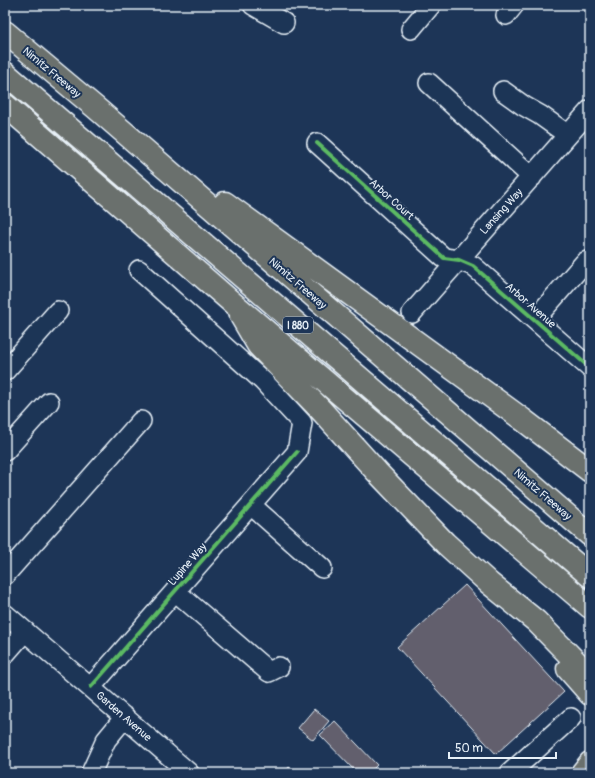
<svg xmlns="http://www.w3.org/2000/svg" width="595" height="778" viewBox="0 0 595 778" font-family="Pangolin,sans-serif">
	<style>
		.building { fill: #625f6d; stroke: #e8f1f8 }
		.lines { fill: none; stroke-linecap: round; stroke-linejoin: round }
		.minor-casing { stroke: #e8f1f8; stroke-width: 22 }
		.highway-casing { stroke: #e8f1f8; stroke-width: 25 }
		.minor { stroke: #1d3557; stroke-width: 19 }
		.highway { stroke: #6b706d; stroke-width: 22 }
		.cycleway-casing { stroke: #1d3557; stroke-width: 6 }
		.cycleway { stroke: #5cba63; stroke-width: 4 }
		.labels { text-anchor: middle; stroke-width: 4; stroke-linejoin: round; paint-order: stroke }
		.shield { fill: #1d3557; stroke: #abb9c8; stroke-width: 1 }
		.shield-label { font-size: 10px; font-weight: bold; fill: #e8f1f8 }
		.street-label { font-size: 11px; fill: #e8f1f8; stroke: #1d3557 }
	</style>
	<rect width="100%" height="100%" fill="#1d3557"/>
	<filter id="ink" filterUnits="userSpaceOnUse"><feTurbulence type="fractalNoise" baseFrequency=".025" numOctaves="2"/><feDisplacementMap in="SourceGraphic" scale="8" xChannelSelector="R" yChannelSelector="G"/><feConvolveMatrix kernelMatrix="1 2 1 2 8 2 1 2 1" color-interpolation-filters="sRGB"/></filter>
	<g filter="url(#ink)">
		<path class="building" d="M 465,585 L 564,692 L 496,754 L 397,647 Z
			M 314,709 L 329,721 L 313,740 L 298,728 Z
			M 335,721 L 377,765 L 369,773 L 357,773 L 320,735 Z
			M 289,767 L 295,773 L 284,773 Z"/>
		<g class="lines">
			<defs>
				<path id="minor" d="M 253,5 L 284,23
					M 506,15 L 514,5
					M 411,29 L 431,5
					M 429,83 L 532,177
					M 503,91 L 524,106 L 540,115 L 568,135
					M 317,143 L 444,258 L 459,260 L 473,266 L 590,368
					M 412,313 L 590,110
					M 535,319 L 585,262 L 590,260
					M 5,371 L 58,311
					M 5,451 L 49,402
					M 251,505 L 322,568
					M 5,575 L 141,421
					M 175,591 L 269,672 L 279,667
					M 5,614 L 189,773
					M 5,654 L 25,631
					M 91,687 L 297,452 L 302,423 L 263,381 L 139,270
					M 91,773 L 106,740 L 125,717
					M 510,773 L 571,718"/>
				<path id="highway" d="M 5,32 L 96,108 L 590,535
					M 5,73 L 590,576
					M 5,105 L 234,304 L 590,607
					M 225,203 L 522,419 L 590,471
					M 241,316 L 258,345 L 320,409 L 377,472 L 445,543 L 489,583 L 536,621 L 590,676
					M 568,669 L 590,694
					M 582,773 L 590,763"/>
			</defs>
			<use href="#minor" class="minor-casing"/>
			<use href="#highway" class="highway-casing"/>
			<use href="#minor" class="minor"/>
			<use href="#highway" class="highway"/>
			<defs>
				<path id="cycleway" d="M 317,143 L 444,258 L 459,260 L 473,266 L 590,368
					M 91,687 L 297,452"/>
			</defs>
			<use href="#cycleway" class="cycleway-casing"/>
			<use href="#cycleway" class="cycleway"/>
		</g>
	</g>
	<g class="labels">
		<rect class="shield" x="283" y="317" width="30" height="16" rx="3"/>
		<g class="shield-label">
			<text x="298" y="329">I 880</text>
		</g>
		<g class="street-label">
			<text transform="translate(52 72) rotate(40)" y="4">Nimitz Freeway</text>
			<text transform="translate(392 199) rotate(42)" y="4">Arbor Court</text>
			<text transform="translate(501 211) rotate(-48)" y="4">Lansing Way</text>
			<text transform="translate(298 283) rotate(41)" y="4">Nimitz Freeway</text>
			<text transform="translate(531 305) rotate(41)" y="4">Arbor Avenue</text>
			<text transform="translate(543 494) rotate(41)" y="4">Nimitz Freeway</text>
			<text transform="translate(187 564) rotate(-49)" y="4">Lupine Way</text>
			<text transform="translate(124 716) rotate(41)" y="4">Garden Avenue</text>
		</g>
	</g>
	<rect width="595" height="778" fill="none" stroke="#1d3557" stroke-width="20"/>
	<rect x="10" y="10" width="575" height="758" fill="none" stroke="#e8f1f8" stroke-width="1.5" filter="url(#ink)"/>
	<path d="M449 752v6h107v-6" fill="none" stroke="#e8f1f8" stroke-width="2"/>
	<text x="455" y="752" font-size="12" fill="#e8f1f8" stroke="#1d3557" stroke-width="3" paint-order="stroke">50 m</text>
</svg>
